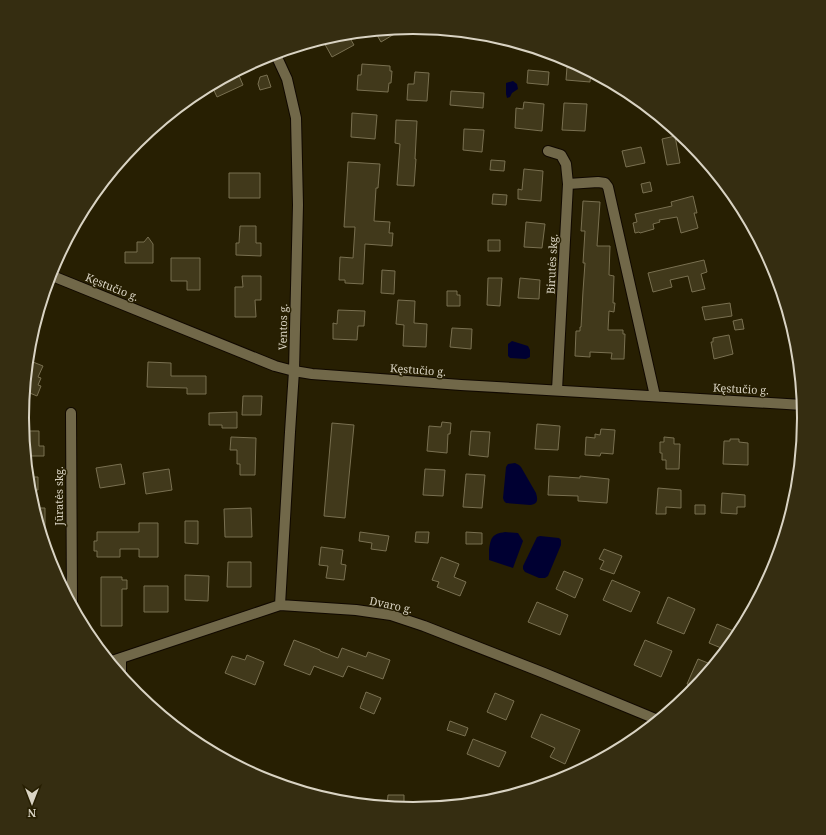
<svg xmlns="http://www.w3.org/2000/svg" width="826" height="835" viewBox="0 0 826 835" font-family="'Noto Serif',serif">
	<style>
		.water { fill: #000032 }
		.building { fill: #41391b; stroke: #797051 }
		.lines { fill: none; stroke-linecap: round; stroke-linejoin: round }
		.minor-casing { stroke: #100800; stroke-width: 12 }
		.minor { stroke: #716849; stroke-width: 10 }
		.labels { text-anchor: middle; stroke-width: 3; stroke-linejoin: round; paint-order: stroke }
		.street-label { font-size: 11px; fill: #d9d3c3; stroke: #271f02 }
		.rim { fill: none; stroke: #d9d3c3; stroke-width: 2 }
	</style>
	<rect width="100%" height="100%" fill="#271f02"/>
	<path class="water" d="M 513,81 L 517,84 L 518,89 L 512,93 L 510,97 L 507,98 L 506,94 L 506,83 Z
		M 512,341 L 528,346 L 530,350 L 530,357 L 526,359 L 510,358 L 508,356 L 508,344 Z
		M 515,463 L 519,465 L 521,467 L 536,493 C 538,500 538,504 530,505 L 506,503 L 504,501 L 503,498 L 506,467 L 508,464 Z
		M 505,532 L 518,533 L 523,541 L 513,568 L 489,560 C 489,556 489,553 489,550 C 491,537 492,534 505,532 Z
		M 540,536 L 559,538 L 561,540 L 561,545 L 548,576 L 545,578 L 539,578 L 525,572 L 523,569 L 523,566 L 537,537 Z"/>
	<path class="building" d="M 406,27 L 381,42 L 374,30 Z
		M 347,33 L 354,45 L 332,57 L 322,39 L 337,34 Z
		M 362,64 L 390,66 L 390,71 L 392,71 L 391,83 L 389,83 L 388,92 L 357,90 L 358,75 L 361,75 Z
		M 567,67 L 586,69 L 591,71 L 590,82 L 566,80 Z
		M 528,70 L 549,72 L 548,85 L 527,83 Z
		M 237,71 L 243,85 L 217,97 L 211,84 Z
		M 415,72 L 429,73 L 427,101 L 407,100 L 408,84 L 414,84 Z
		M 267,75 L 271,87 L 260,90 L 258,84 L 260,77 Z
		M 451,91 L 484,93 L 483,108 L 450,105 Z
		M 524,102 L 544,104 L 542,131 L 515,128 L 516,108 L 523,109 Z
		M 564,103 L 587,104 L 585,131 L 562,130 Z
		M 352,113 L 377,115 L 375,139 L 351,137 Z
		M 396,120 L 417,121 L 415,159 L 416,159 L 414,186 L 397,185 L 400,144 L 395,143 Z
		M 464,129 L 484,130 L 482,152 L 463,150 Z
		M 675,136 L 680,163 L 667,165 L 662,139 Z
		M 641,147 L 645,163 L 626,167 L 622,151 Z
		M 491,160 L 505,161 L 504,171 L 490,170 Z
		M 348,162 L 380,164 L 378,188 L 376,188 L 374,221 L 390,222 L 389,233 L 393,233 L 392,246 L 365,244 L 363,284 L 345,283 L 345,280 L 339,280 L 340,257 L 353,258 L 355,227 L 344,227 Z
		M 524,169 L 543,171 L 541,201 L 518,199 L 518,189 L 522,190 Z
		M 229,173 L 260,173 L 260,198 L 229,198 Z
		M 650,182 L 652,191 L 643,193 L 641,184 Z
		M 493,194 L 507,195 L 506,205 L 492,204 Z
		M 693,196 L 697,213 L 694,213 L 698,228 L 681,233 L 677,217 L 659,220 L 660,222 L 653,224 L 654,229 L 640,233 L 639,232 L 635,233 L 633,223 L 637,222 L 635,214 L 672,206 L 671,202 Z
		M 583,201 L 600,202 L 597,246 L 610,246 L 609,275 L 614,276 L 613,303 L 615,303 L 614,312 L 609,311 L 608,330 L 623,330 L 623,334 L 625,334 L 624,359 L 611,359 L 612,353 L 590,352 L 590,357 L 575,356 L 576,331 L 580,331 L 580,327 L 581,327 L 583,291 L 585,263 L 583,263 L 585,231 L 581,231 Z
		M 526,222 L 545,224 L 542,248 L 524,247 Z
		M 240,226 L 256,226 L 256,243 L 261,243 L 261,256 L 236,255 L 236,243 L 239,243 Z
		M 148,237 L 153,244 L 153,263 L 125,263 L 125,252 L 137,252 L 137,242 L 144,242 Z
		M 488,240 L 500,240 L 500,251 L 488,251 Z
		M 171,258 L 200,258 L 200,290 L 187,290 L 187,281 L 171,281 Z
		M 704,260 L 707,272 L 701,274 L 705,289 L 692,292 L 688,276 L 670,280 L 672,287 L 653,292 L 648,273 Z
		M 382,270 L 395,271 L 394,294 L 381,293 Z
		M 242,276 L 261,276 L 261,300 L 255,300 L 256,317 L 235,317 L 235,287 L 243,287 Z
		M 488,278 L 502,278 L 500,306 L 487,305 Z
		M 520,278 L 540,280 L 539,299 L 518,298 Z
		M 447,291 L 457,291 L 457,295 L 460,295 L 460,306 L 447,306 Z
		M 398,300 L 415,301 L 414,323 L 427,324 L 426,347 L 403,346 L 404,325 L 396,324 Z
		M 730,303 L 732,316 L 705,320 L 702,307 Z
		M 338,310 L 365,311 L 364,326 L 358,326 L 357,340 L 333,339 L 333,323 L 337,324 Z
		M 742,319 L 744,329 L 735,330 L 733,321 Z
		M 452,328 L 472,329 L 471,349 L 450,347 Z
		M 729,335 L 733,354 L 714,359 L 711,342 L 713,342 L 713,338 Z
		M 28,360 L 43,366 L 38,377 L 41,378 L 38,385 L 41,386 L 37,396 L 25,391 Z
		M 148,362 L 171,363 L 171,376 L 206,376 L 206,394 L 187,394 L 187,388 L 147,387 Z
		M 243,396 L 262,396 L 261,415 L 242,415 Z
		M 237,412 L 237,428 L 222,428 L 222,425 L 209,425 L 209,413 Z
		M 442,422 L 451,423 L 450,434 L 448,434 L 447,453 L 427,451 L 429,426 L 441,427 Z
		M 332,423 L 354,425 L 345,518 L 324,516 Z
		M 537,424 L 560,426 L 558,450 L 535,449 Z
		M 601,429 L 615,430 L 613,454 L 601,453 L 600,456 L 585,455 L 586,437 L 595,438 L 595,434 L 600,435 Z
		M 23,431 L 39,431 L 39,446 L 44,446 L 44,456 L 26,456 Z
		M 471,431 L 490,432 L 488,457 L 469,455 Z
		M 231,437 L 256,438 L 255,475 L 240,475 L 240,464 L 237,464 L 237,450 L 230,450 Z
		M 664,437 L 674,438 L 674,444 L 680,444 L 679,469 L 666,469 L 666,460 L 662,460 L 662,453 L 660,453 L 660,442 L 664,442 Z
		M 730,439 L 739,439 L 739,442 L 748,443 L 748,465 L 723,464 L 724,441 L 730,441 Z
		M 121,464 L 125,484 L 100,488 L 96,468 Z
		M 169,469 L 172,490 L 146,494 L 143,473 Z
		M 425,469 L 445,470 L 443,496 L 423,495 Z
		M 466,474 L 485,475 L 482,508 L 463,507 Z
		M 549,476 L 580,478 L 580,476 L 609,479 L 607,503 L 578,501 L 578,496 L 548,495 Z
		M 28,477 L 38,477 L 38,490 L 29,490 Z
		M 658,488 L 681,490 L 681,508 L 666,507 L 666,514 L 656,514 Z
		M 722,493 L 745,495 L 745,507 L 737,507 L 737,514 L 721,513 Z
		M 695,505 L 705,505 L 705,514 L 695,514 Z
		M 34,508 L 45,508 L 45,538 L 43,539 Z
		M 251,508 L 252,537 L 225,537 L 224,509 Z
		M 185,521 L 198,521 L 198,544 L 185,543 Z
		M 139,523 L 158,523 L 158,557 L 139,557 L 139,549 L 120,549 L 120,557 L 97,557 L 97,551 L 94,551 L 94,541 L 97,541 L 97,532 L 139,532 Z
		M 360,532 L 389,536 L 386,551 L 371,549 L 372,543 L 359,541 Z
		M 416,532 L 429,532 L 428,543 L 415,542 Z
		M 466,532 L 482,533 L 482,544 L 466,544 Z
		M 321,547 L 343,550 L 341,564 L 346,565 L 344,580 L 326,578 L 328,566 L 319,565 Z
		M 604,549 L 622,556 L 614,574 L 600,569 L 604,561 L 599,559 Z
		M 441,557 L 459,564 L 454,577 L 466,582 L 460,596 L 437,587 L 439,582 L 432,580 Z
		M 228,562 L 251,562 L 251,587 L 227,587 Z
		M 564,571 L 583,579 L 575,598 L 556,589 Z
		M 185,575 L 209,576 L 208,601 L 185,600 Z
		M 101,577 L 122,577 L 122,580 L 127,580 L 127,589 L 122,589 L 122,626 L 101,626 Z
		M 612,580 L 640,592 L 631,612 L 603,600 Z
		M 144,586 L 168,586 L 168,612 L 144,612 Z
		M 668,597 L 695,609 L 684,634 L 657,623 Z
		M 537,602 L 568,615 L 560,635 L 528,622 Z
		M 717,624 L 736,632 L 730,644 L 726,650 L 709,643 Z
		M 294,640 L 320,650 L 320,651 L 338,658 L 342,648 L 366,657 L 368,652 L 390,660 L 383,679 L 348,666 L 343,677 L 314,666 L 310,675 L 284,665 Z
		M 645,640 L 672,651 L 661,677 L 634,665 Z
		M 247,655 L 264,662 L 255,685 L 225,673 L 232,656 L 245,660 Z
		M 698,659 L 713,665 L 695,688 L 687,684 Z
		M 366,692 L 381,698 L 374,714 L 360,708 Z
		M 495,693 L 514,701 L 506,720 L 487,712 Z
		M 541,714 L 580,730 L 565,764 L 550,757 L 555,748 L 531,737 Z
		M 450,721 L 468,728 L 465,736 L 447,730 Z
		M 473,739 L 506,752 L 499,767 L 467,754 Z
		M 388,795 L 404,795 L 404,808 L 387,806 Z"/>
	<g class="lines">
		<defs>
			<path id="minor" d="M 275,53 L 287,79 L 296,118 L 298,205 L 294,371 L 290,432 L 280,605
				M 548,151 L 561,155 L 566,164 L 568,184 L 557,390
				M 568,184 L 598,182 L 605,183 L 608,187 L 655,396
				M 50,275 L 275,366 L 294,371 L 312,374 L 461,385 L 803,405
				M 71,413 L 72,604
				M 109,661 L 112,661 L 280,605 L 356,610 L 391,615 L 424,626 L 544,673 L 658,720
				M 121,675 L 121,658"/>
		</defs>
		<use href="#minor" class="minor-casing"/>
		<use href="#minor" class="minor"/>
	</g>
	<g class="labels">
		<g class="street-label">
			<text transform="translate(552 264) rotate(-87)" y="4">Birutės skg.</text>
			<text transform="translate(112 287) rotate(22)" y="4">Kęstučio g.</text>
			<text transform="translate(283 327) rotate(-89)" y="4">Ventos g.</text>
			<text transform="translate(418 370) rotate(4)" y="4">Kęstučio g.</text>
			<text transform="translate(741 389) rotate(3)" y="4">Kęstučio g.</text>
			<text transform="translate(59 496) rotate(-90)" y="4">Jūratės skg.</text>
			<text transform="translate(391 605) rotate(12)" y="4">Dvaro g.</text>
		</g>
	</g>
	<path d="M0 0H826V835H0ZM29 418a384 384 0 1 1 768 0a384 384 0 1 1-768 0Z" fill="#352d11" fill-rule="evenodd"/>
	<path class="rim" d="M29 418a384 384 0 1 1 768 0a384 384 0 1 1-768 0Z"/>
	<g transform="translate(32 803) rotate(180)" stroke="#271f02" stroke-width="3" paint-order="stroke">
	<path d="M0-3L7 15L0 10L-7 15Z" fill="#d9d3c3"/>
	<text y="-6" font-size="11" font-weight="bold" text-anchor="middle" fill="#d9d3c3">N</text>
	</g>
</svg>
